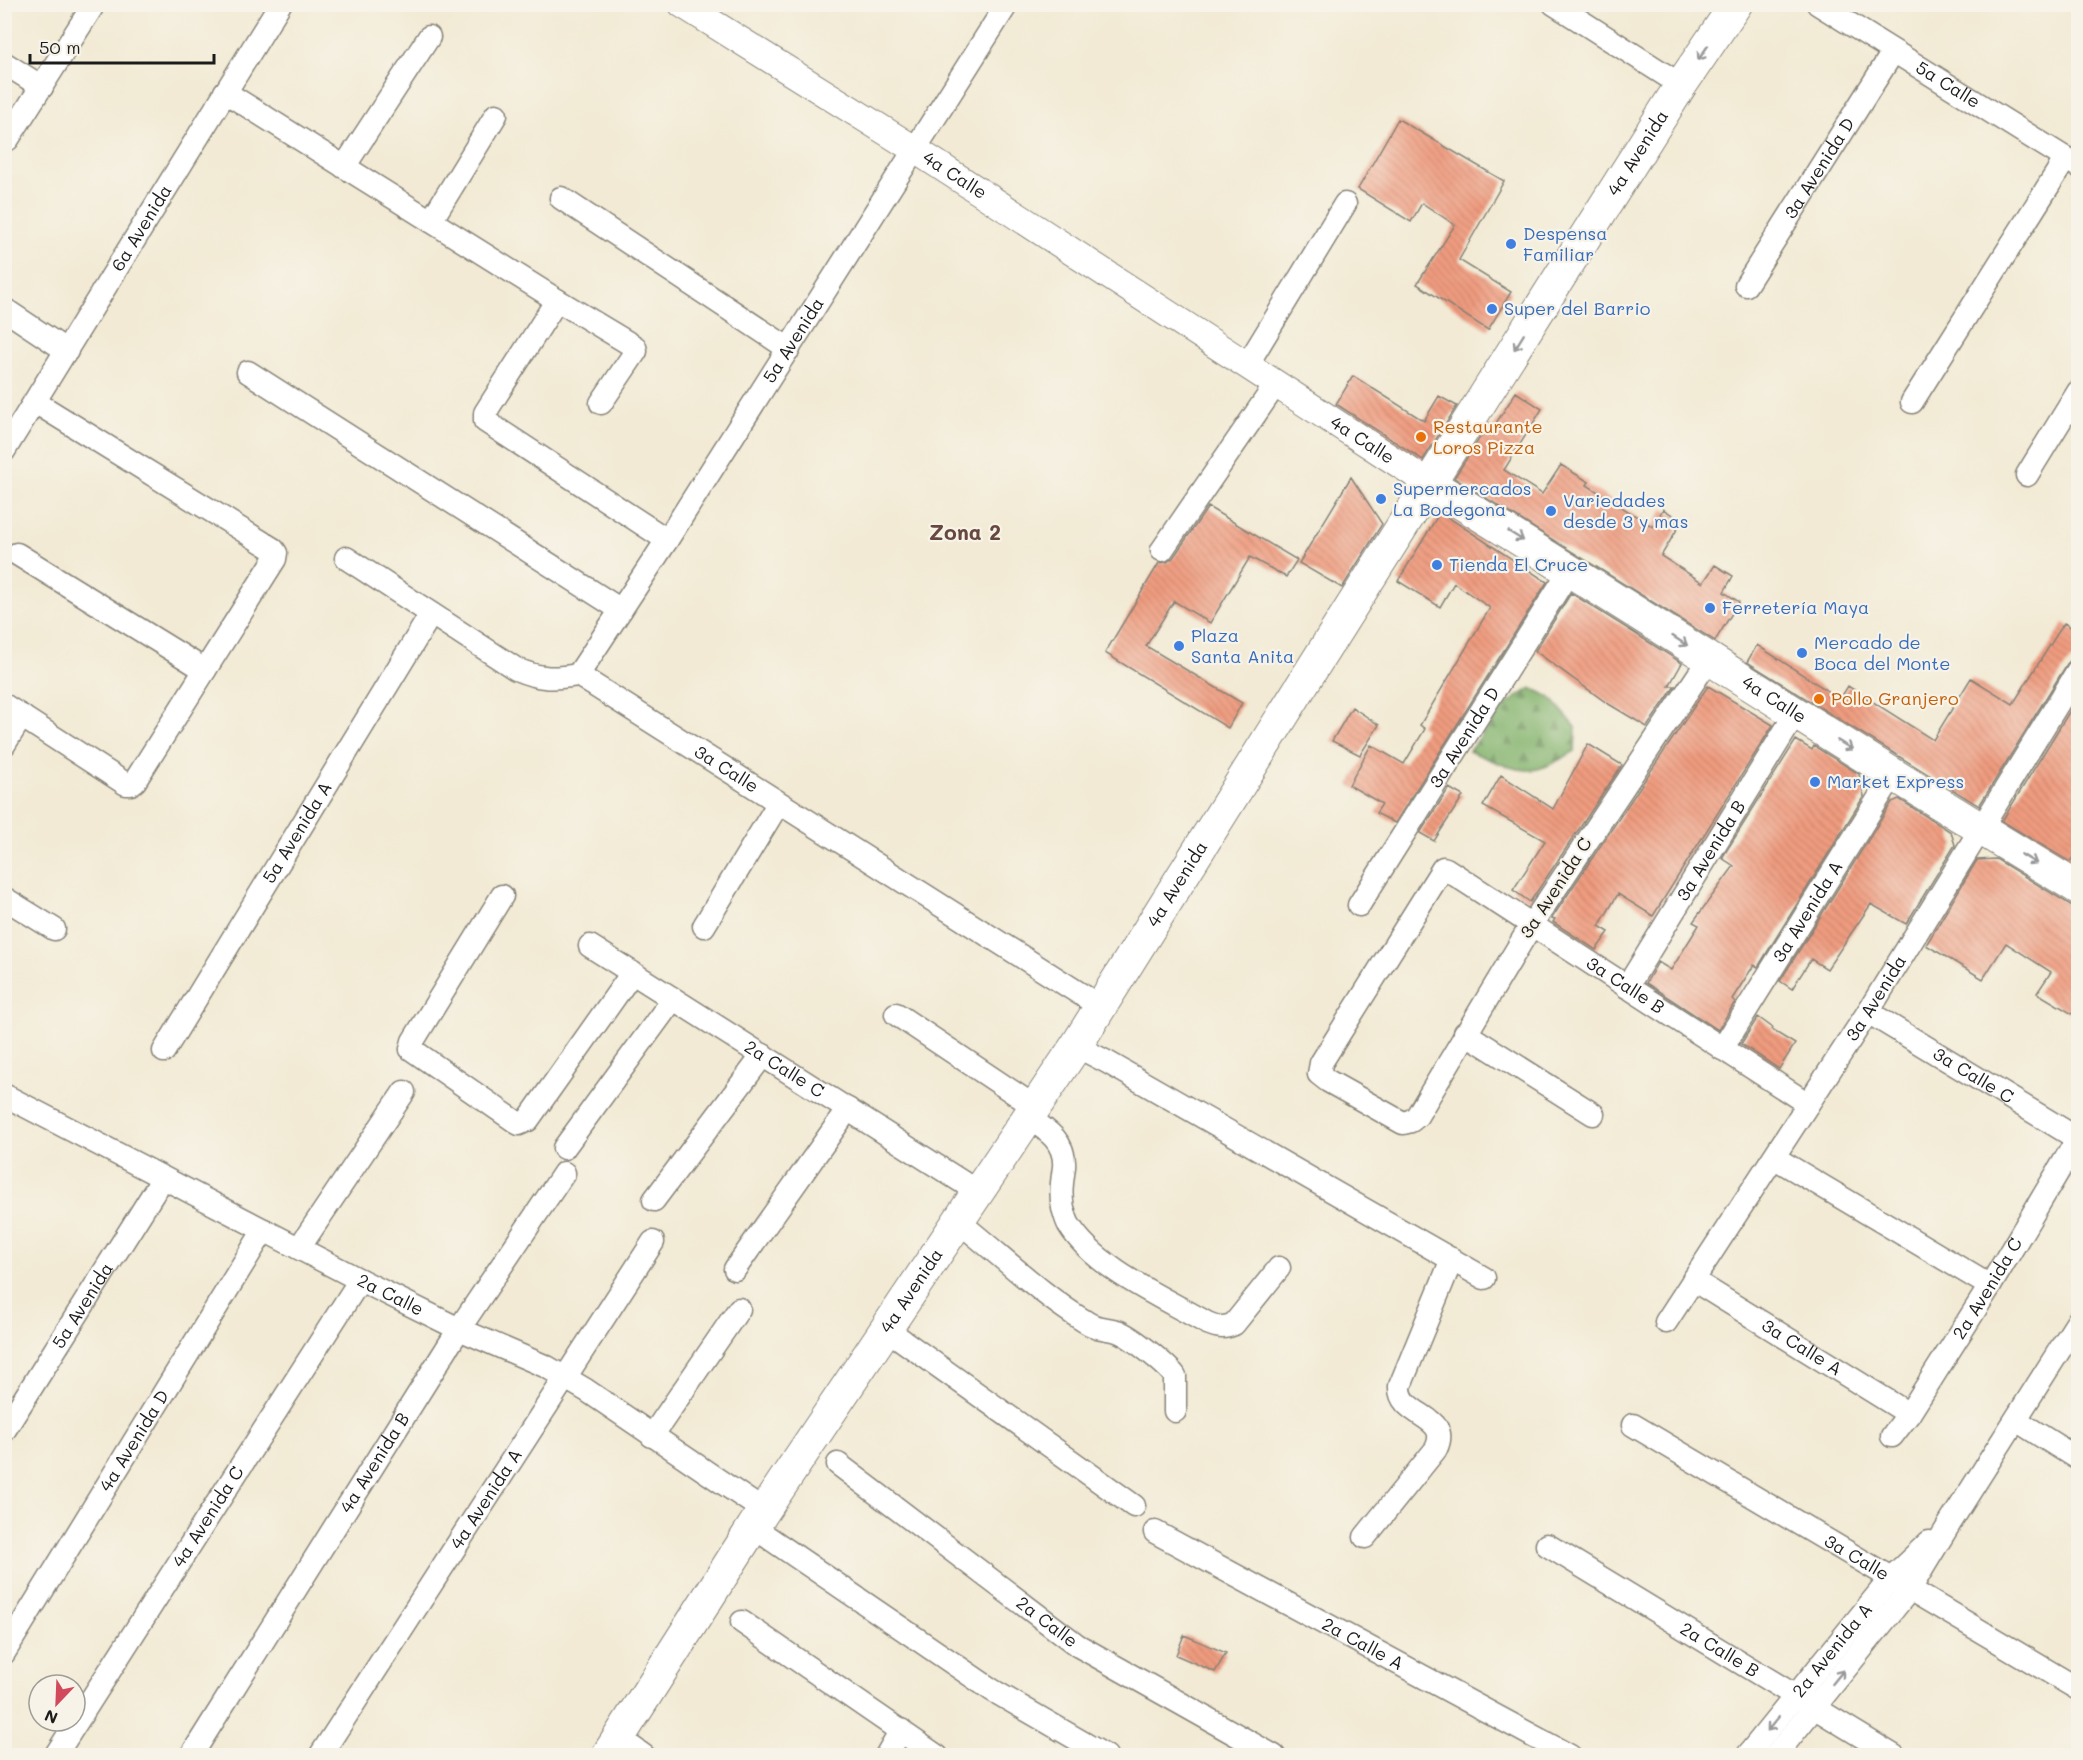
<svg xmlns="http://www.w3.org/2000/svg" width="2083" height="1760" viewBox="0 0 2083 1760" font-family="Mali,sans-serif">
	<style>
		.forest { fill: url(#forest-firs); stroke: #4f6744; stroke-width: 1.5 }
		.building { fill: url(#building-back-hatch) }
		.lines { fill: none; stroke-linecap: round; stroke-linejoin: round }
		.minor-casing { stroke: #878378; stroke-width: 25 }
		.tertiary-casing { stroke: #878378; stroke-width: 29 }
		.secondary-casing { stroke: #878378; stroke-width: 34 }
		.minor { stroke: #fff; stroke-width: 22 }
		.tertiary { stroke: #fff; stroke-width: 27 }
		.secondary { stroke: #fff; stroke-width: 32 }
		.oneway { stroke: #999 }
		.shop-dot { fill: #3f7fe0; stroke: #f7f3e8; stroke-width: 2 }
		.food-dot { fill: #e8710a; stroke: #f7f3e8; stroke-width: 2 }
		.labels { text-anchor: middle; stroke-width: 4.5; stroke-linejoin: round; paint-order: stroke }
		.street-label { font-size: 18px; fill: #1c1c1c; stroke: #f7f3e8 }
		.shop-label { font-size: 18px; fill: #366cbe; stroke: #f7f3e8; text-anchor: start }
		.food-label { font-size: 18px; fill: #c56008; stroke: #f7f3e8; text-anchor: start }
		.quarter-label { font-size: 21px; font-weight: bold; fill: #66483f; stroke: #f7f3e8 }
	</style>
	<defs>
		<pattern id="forest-firs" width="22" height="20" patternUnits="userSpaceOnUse" patternTransform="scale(1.5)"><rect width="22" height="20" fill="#82b26c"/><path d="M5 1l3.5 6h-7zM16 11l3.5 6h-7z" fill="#6a9058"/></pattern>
		<pattern id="building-back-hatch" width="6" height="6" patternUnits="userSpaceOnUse" patternTransform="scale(1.5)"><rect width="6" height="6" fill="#ef9b7f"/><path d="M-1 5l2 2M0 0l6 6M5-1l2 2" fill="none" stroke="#cc856d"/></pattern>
	</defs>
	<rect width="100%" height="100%" fill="#f7f3e8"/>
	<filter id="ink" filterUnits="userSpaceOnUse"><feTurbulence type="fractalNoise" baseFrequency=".0167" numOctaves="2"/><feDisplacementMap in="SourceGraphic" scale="12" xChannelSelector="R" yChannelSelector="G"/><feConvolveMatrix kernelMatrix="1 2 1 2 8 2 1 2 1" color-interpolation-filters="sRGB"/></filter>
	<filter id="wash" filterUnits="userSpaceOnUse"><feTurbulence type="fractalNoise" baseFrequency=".008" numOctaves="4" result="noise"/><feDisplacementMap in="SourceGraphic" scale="24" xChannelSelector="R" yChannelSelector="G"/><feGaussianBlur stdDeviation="1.35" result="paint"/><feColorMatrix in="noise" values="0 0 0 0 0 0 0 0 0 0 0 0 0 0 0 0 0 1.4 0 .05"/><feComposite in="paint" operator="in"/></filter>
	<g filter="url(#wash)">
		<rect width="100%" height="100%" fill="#f2ead4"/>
		<path class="forest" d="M 1531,688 L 1550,697 L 1576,727 L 1575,751 C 1562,758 1543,771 1527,770 C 1508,769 1487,758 1469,751 L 1507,704 Z"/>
		<g id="blocks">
			<path class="building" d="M 1398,119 L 1504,181 L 1459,260 L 1511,292 L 1488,330 L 1417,284 L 1455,225 L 1422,203 L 1411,222 L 1358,189 Z
				M 1353,376 L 1424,421 L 1439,396 L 1457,406 L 1423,460 L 1336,404 Z
				M 1516,392 L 1542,409 L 1504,470 L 1542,494 L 1561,465 L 1589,482 L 1587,485 L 1653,527 L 1663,509 L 1682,521 L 1661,556 L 1703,583 L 1715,565 L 1733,576 L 1724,592 L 1739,602 L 1715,641 L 1454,478 L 1488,425 L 1493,428 Z
				M 1351,477 L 1382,524 L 1342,588 L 1299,563 Z
				M 1208,507 L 1297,560 L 1286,577 L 1250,557 L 1210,623 L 1174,601 L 1146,646 L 1242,703 L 1228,728 L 1105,653 L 1159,563 L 1167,562 L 1173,558 Z
				M 1440,512 L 1547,582 L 1395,823 L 1376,813 L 1382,804 L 1349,785 L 1371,745 L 1404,764 L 1425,729 L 1420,725 L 1490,608 L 1454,583 L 1440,607 L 1398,581 Z
				M 1571,593 L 1682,663 L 1669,686 L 1675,686 L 1647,727 L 1607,703 L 1535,651 Z
				M 2064,623 L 2079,632 L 2079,658 L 2072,659 L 2067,664 L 1979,806 L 1747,662 L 1757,645 L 1840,699 L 1848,686 L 1933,740 L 1971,678 L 2013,704 Z
				M 1708,686 L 1773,725 L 1653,916 L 1618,894 L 1599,926 L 1609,932 L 1596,950 L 1553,922 L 1555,919 L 1552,918 Z
				M 2079,696 L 2079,848 L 2070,862 L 2002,821 Z
				M 1352,707 L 1379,725 L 1360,755 L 1332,741 Z
				M 1796,740 L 1812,750 L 1814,746 L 1859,774 L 1864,796 L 1758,967 L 1754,965 L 1732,999 L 1735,1002 L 1718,1030 L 1646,983 L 1658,962 L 1671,970 L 1699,925 L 1693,922 L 1734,866 L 1722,858 Z
				M 1588,744 L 1622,765 L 1530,902 L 1513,890 L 1545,841 L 1483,806 L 1501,775 L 1553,809 Z
				M 1449,788 L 1463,796 L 1434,841 L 1420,833 Z
				M 1899,799 L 1951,832 L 1955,845 L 1906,924 L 1871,904 L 1827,969 L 1811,959 L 1792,989 L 1780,981 L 1892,802 Z
				M 1996,859 L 2079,910 L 2079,1018 L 2037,993 L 2051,972 L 2006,943 L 1983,979 L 1926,945 L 1977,860 Z
				M 1758,1017 L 1773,1028 L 1772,1030 L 1795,1044 L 1779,1069 L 1741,1044 Z
				M 1184,1635 L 1226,1653 L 1215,1672 L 1176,1655 Z"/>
		</g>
	</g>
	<g filter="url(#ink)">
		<use href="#blocks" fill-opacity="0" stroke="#878378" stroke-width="1.5"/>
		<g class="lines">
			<defs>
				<g id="minor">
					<path d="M 1554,4 L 1681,85"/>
					<path id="s1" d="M 1818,4 L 2078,166"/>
					<path d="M 4,63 L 42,87"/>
					<path d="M 225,92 L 557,300 L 635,347 L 636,351 L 601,403"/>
					<path d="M 8,139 L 94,4"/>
					<path d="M 344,167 L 429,37"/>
					<path d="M 561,198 L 789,349"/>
					<path d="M 431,221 L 496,115"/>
					<path id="s2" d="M 1746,285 L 1893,52"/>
					<path d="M 557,300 L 485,413 L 485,421 L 667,540"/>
					<path d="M 4,309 L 67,351"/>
					<path d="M 1247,365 L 1345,204"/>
					<path d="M 248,372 L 621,610"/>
					<path d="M 1912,402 L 2066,158"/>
					<path id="s3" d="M 4,451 L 280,4"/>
					<path d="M 2027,475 L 2078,392"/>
					<path d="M 1162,550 L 1276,384"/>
					<path d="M 17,554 L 205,670"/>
					<path id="s4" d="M 346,558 L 516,669 C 540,679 552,679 578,675 L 1101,1007"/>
					<path id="s5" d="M 1709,659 L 1532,924 L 1417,1116 L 1411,1121 L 1403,1123 L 1328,1081 L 1319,1074 L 1321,1063 L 1443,868 L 1446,869 C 1567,947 1687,1026 1808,1104"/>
					<path id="s6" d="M 578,675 L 667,540 L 1007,4"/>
					<path d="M 4,705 L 126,784 L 131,784 L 135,781 L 275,559 L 276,553 L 273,549 L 35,402"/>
					<path d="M 4,745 L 22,716"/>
					<path d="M 502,896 L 413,1041 L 411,1049 L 519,1124 L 528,1120 L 632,973"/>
					<path d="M 4,898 L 54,929"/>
					<path id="s7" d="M 1359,905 L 1570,570"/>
					<path d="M 704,926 L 778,804"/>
					<path id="s8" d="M 590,946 L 978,1192"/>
					<path id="s9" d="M 1627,987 L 1796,713"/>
					<path id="s10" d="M 1868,1012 L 2078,1139"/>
					<path d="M 896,1014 L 1035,1107"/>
					<path d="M 1465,1033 L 1593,1114"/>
					<path d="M 1076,1046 L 1107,1062 L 1484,1278"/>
					<path id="s11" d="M 1722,1049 L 1893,775"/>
					<path id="s12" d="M 164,1051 L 431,614"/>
					<path id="s13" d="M 4,1095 L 360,1280 L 459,1329 L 547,1367 L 586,1390 L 764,1511"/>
					<path d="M 1029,1118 C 1047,1130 1066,1142 1064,1167 C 1062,1182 1060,1193 1063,1208 C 1065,1214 1066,1220 1069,1225 C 1096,1269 1162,1297 1207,1323 C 1217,1327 1223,1329 1234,1324 L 1279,1268"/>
					<path d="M 564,1148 L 673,999"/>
					<path d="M 1775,1158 L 1990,1286"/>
					<path d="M 654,1200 L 763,1055"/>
					<path d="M 959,1222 C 1001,1255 1040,1294 1086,1322 C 1096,1329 1106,1328 1117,1331 C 1130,1335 1167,1365 1175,1376 L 1175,1411"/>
					<path d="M 299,1248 L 404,1092"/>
					<path d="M 735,1269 L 848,1109"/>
					<path id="s14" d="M 1693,1280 L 1909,1414"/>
					<path id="s15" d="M 1666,1322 L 1868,1012 L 2078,671"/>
					<path d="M 885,1328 L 1134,1506"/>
					<path d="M 2016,1420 L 2078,1459"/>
					<path id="s16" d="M 1633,1425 L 2078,1689"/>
					<path id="s17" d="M 4,1431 L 163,1178"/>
					<path d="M 652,1436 L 739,1309"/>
					<path id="s18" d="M 1892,1436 L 1909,1414 L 1990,1286 L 2078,1138"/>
					<path id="s19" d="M 838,1464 L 1077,1645 L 1274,1756"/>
					<path d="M 753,1527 L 992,1690 L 1106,1756"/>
					<path id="s20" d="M 1155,1532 L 1570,1756"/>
					<path d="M 1365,1537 L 1436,1449 C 1453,1414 1398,1418 1400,1386 L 1452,1259"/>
					<path id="s21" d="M 1547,1545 L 1894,1756"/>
					<path d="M 742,1622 L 937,1756"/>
					<path id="s22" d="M 4,1653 L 264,1230"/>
					<path d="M 619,1738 L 644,1756"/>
					<path id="s23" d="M 55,1756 L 360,1280"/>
					<path id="s24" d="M 191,1756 L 459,1329 L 564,1173"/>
					<path id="s25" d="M 320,1756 L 653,1242"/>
					<path d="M 886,1756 L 901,1730"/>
					<path id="s26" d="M 1747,1756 L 1891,1578 L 1929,1542"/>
					<path d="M 1775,1756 L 1910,1589 L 1950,1523 L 2078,1321"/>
				</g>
				<g id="tertiary">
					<path id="s27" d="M 682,4 L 914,149 L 1430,484"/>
				</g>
				<g id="secondary">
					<path id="s28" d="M 1430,484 C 1647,617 1860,757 2078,888"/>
					<path id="s29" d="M 607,1756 L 753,1527 L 1076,1046 L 1307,677 L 1681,85 L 1736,4"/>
				</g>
			</defs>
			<use href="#minor" class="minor-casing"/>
			<use href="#tertiary" class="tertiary-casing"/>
			<use href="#secondary" class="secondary-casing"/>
			<use href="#minor" class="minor"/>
			<use href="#tertiary" class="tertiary"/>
			<use href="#secondary" class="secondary"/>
		</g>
		<defs><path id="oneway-shaft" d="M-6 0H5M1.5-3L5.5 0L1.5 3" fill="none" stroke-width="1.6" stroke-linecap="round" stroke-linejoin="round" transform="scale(1.5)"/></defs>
		<g class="oneway">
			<use href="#oneway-shaft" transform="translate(1703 53) rotate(124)"/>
			<use href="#oneway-shaft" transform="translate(1519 342) rotate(122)"/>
			<use href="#oneway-shaft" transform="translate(1516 536) rotate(32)"/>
			<use href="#oneway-shaft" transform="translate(1680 641) rotate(33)"/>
			<use href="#oneway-shaft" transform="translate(1845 745) rotate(32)"/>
			<use href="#oneway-shaft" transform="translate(2029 859) rotate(31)"/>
			<use href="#oneway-shaft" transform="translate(1838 1677) rotate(-51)"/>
			<use href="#oneway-shaft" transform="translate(1773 1724) rotate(129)"/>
		</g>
	</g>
	<g class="shop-dot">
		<circle cx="1511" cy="244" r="6"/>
		<circle cx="1492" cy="309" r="6"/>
		<circle cx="1381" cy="499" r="6"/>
		<circle cx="1551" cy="511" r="6"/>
		<circle cx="1437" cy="565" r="6"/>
		<circle cx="1710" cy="608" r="6"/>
		<circle cx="1179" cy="646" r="6"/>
		<circle cx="1802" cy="653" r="6"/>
		<circle cx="1815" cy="782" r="6"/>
	</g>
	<g class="food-dot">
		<circle cx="1421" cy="437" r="6"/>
		<circle cx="1819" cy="699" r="6"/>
	</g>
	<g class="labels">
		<g class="street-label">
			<text dy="6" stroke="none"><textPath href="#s1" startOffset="153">5a Calle</textPath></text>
			<text dy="6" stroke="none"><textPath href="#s29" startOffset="1906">4a Avenida</textPath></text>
			<text dy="6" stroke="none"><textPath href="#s2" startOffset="138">3a Avenida D</textPath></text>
			<text dy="6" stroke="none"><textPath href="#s27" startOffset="322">4a Calle</textPath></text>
			<text dy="6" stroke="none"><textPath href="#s3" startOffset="262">6a Avenida</textPath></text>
			<text dy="6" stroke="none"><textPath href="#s6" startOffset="398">5a Avenida</textPath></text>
			<text dy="6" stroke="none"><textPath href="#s27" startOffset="808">4a Calle</textPath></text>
			<text dy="6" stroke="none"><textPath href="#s28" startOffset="406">4a Calle</textPath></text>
			<text dy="6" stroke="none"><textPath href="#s7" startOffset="198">3a Avenida D</textPath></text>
			<text dy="6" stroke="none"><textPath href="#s4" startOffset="442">3a Calle</textPath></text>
			<text dy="6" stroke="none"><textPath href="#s12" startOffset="256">5a Avenida A</textPath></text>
			<text dy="6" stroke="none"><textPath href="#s9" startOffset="160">3a Avenida B</textPath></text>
			<text dy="6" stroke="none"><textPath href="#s29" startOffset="1042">4a Avenida</textPath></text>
			<text transform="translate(1556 888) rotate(-57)" y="6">3a Avenida C</text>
			<text dy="6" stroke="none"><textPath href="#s11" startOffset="162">3a Avenida A</textPath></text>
			<text dy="6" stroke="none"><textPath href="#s5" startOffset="1114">3a Calle B</textPath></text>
			<text dy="6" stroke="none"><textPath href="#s15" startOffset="386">3a Avenida</textPath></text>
			<text dy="6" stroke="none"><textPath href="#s8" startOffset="230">2a Calle C</textPath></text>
			<text dy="6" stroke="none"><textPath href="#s10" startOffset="123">3a Calle C</textPath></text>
			<text dy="6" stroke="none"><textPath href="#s18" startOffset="176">2a Avenida C</textPath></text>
			<text dy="6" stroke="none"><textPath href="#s29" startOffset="556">4a Avenida</textPath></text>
			<text dy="6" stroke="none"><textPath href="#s13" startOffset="435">2a Calle</textPath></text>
			<text dy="6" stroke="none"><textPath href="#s17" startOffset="148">5a Avenida</textPath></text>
			<text dy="6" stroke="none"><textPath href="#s14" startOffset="128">3a Calle A</textPath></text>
			<text dy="6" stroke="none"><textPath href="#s22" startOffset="249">4a Avenida D</textPath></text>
			<text dy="6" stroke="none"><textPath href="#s24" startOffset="346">4a Avenida B</textPath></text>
			<text dy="6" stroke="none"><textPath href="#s25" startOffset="306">4a Avenida A</textPath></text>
			<text dy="6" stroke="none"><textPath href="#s23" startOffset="284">4a Avenida C</textPath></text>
			<text dy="6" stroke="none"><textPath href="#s16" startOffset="260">3a Calle</textPath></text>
			<text dy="6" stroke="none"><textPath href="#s19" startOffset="262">2a Calle</textPath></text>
			<text dy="6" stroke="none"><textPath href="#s20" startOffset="236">2a Calle A</textPath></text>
			<text dy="6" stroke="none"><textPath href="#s26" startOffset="136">2a Avenida A</textPath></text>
			<text dy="6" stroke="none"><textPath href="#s21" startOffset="202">2a Calle B</textPath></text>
		</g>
		<g class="shop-label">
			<text x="1523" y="240">Despensa<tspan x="1523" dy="21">Familiar</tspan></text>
			<text x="1504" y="315">Super del Barrio</text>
			<text x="1393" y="495">Supermercados<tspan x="1393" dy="21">La Bodegona</tspan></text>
			<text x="1563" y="507">Variedades<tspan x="1563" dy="21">desde 3 y mas</tspan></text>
			<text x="1449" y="571">Tienda El Cruce</text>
			<text x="1722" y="614">Ferretería Maya</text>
			<text x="1191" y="642">Plaza<tspan x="1191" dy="21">Santa Anita</tspan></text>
			<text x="1814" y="649">Mercado de<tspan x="1814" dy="21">Boca del Monte</tspan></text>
			<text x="1827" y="788">Market Express</text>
		</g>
		<g class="food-label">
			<text x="1433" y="433">Restaurante<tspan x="1433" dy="21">Loros Pizza</tspan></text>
			<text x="1831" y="705">Pollo Granjero</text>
		</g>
		<g class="quarter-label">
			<text x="965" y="540">Zona 2</text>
		</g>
	</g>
	<rect width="2083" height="1760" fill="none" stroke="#f7f3e8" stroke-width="24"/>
	<g transform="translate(57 1703) rotate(203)"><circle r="28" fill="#f7f3e8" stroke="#9f9d96" stroke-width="1.5"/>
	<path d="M0-4.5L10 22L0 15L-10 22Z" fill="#d1495b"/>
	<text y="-9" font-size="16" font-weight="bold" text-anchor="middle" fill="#1c1c1c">N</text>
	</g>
	<path d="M30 54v9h184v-9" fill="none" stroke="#1c1c1c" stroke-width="3"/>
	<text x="39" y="54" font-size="18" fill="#1c1c1c" stroke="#f7f3e8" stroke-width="4.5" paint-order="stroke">50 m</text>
</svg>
